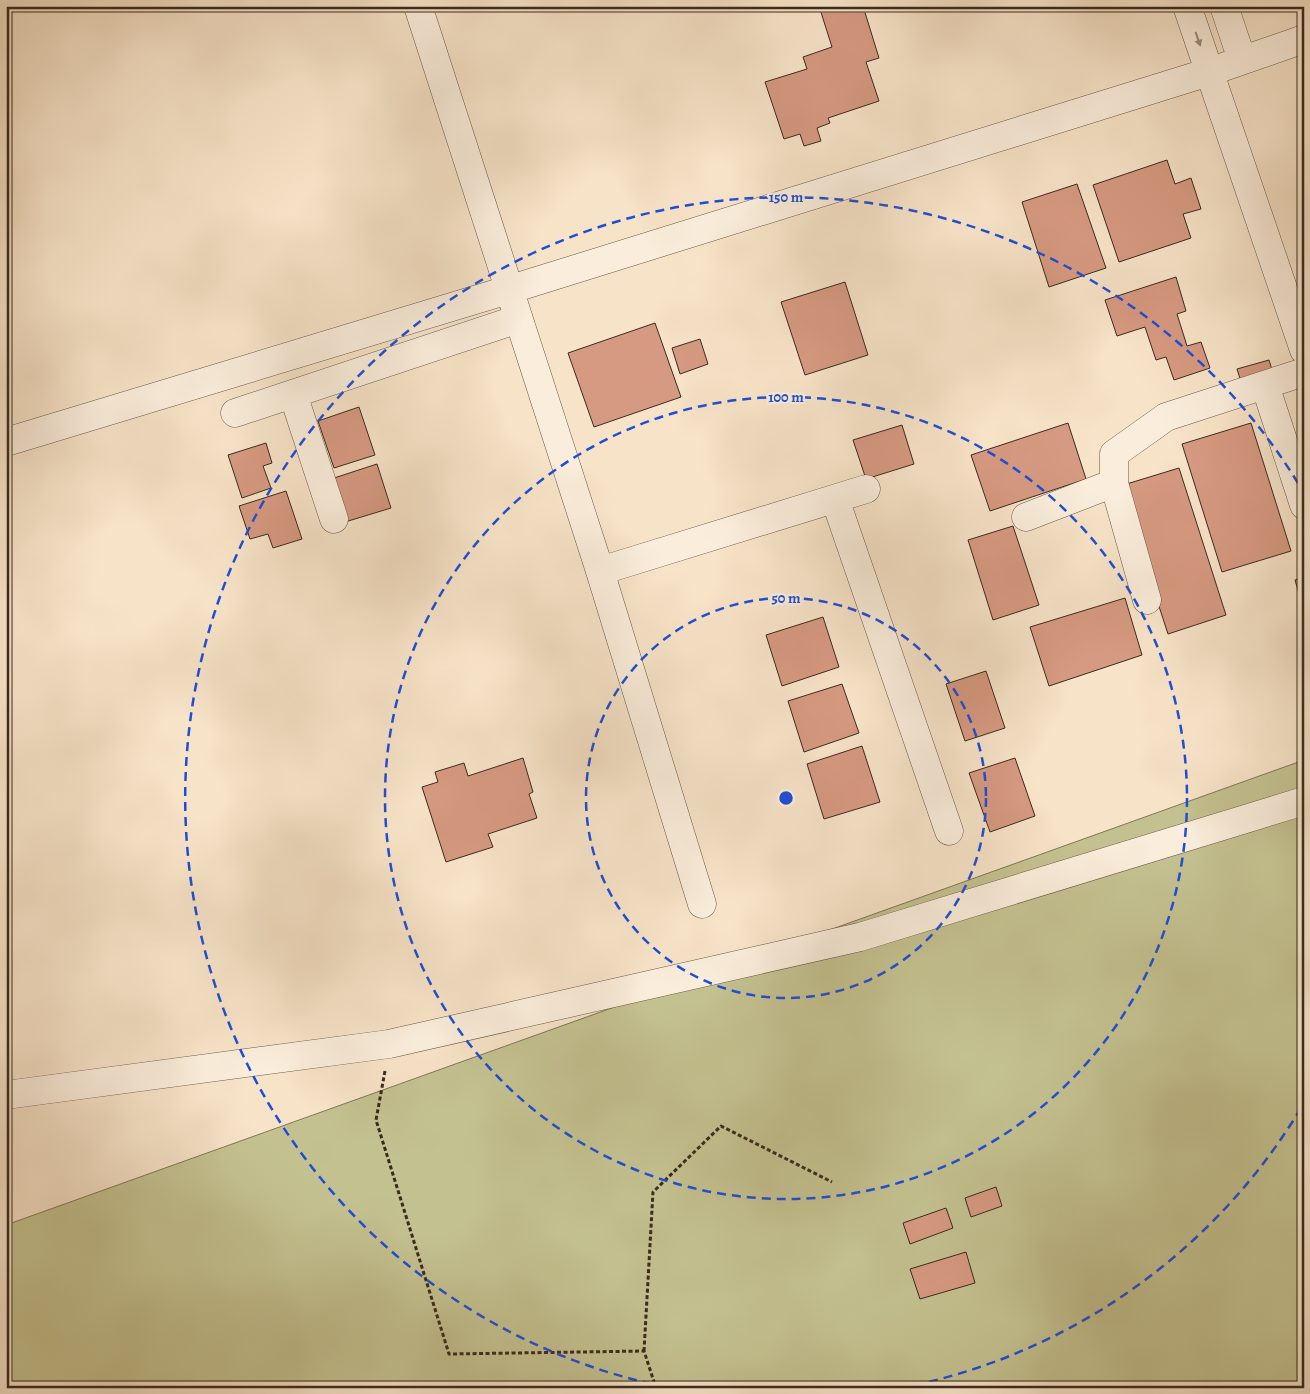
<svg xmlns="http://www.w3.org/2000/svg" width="1310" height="1394" viewBox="0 0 1310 1394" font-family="Alegreya,serif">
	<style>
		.green { fill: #c4c190; stroke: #7f7656 }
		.building { fill: #d69981; stroke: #3a2b1d }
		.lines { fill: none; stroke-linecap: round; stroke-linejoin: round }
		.street-casing { stroke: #695948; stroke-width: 29 }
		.path { stroke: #3a2b1d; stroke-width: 3; stroke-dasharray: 4 2.5; stroke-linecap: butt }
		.street { stroke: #faeddb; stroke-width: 28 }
		.oneway { fill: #9a8c7c }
		.ring { fill: none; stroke: #1d4ed8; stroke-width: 2.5; stroke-dasharray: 9 6 }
		.centre { fill: #1d4ed8; stroke: #faeddb; stroke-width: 2.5 }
		.ring-label { font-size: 15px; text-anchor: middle; font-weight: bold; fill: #1d4ed8; stroke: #faeddb; stroke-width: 4.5; stroke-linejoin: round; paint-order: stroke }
	</style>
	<rect width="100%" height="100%" fill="#f7e3c8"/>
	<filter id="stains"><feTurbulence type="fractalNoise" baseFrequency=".004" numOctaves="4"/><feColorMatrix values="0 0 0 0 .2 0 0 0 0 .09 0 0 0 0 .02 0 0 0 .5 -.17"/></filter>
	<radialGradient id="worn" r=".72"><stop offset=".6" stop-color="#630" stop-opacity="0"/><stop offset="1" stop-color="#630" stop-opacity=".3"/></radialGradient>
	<path class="green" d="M 1304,760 L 1304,1388 L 6,1388 L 6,1225 Z"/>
	<path class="building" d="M 819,6 L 863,6 L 879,58 L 866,62 L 879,101 L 828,118 L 830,123 L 817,128 L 821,141 L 804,146 L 800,134 L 784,139 L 765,82 L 807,69 L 803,57 L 832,47 Z
		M 1167,160 L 1175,184 L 1191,178 L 1201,209 L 1183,214 L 1191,238 L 1119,262 L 1093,185 Z
		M 1077,184 L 1106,268 L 1049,287 L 1022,202 Z
		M 1176,277 L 1186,311 L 1177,314 L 1187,346 L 1201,342 L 1210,368 L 1174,380 L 1166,357 L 1156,360 L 1145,327 L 1117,336 L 1105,300 Z
		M 845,282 L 868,355 L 805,375 L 781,302 Z
		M 655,323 L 681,397 L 594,427 L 568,353 Z
		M 700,339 L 708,364 L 680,374 L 672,348 Z
		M 1269,360 L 1275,379 L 1243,388 L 1237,369 Z
		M 359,407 L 375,455 L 334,468 L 318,421 Z
		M 1068,423 L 1086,479 L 990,511 L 971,455 Z
		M 1251,423 L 1291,551 L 1222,572 L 1182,444 Z
		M 902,425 L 914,464 L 866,479 L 853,440 Z
		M 266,443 L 272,463 L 263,466 L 271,488 L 242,498 L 228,455 Z
		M 377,464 L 391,508 L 345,522 L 331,479 Z
		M 1179,468 L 1226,615 L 1168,634 L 1120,486 Z
		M 286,491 L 302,539 L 273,548 L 268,534 L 250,539 L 239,506 Z
		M 1013,526 L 1039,605 L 993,620 L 968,540 Z
		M 1304,577 L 1304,603 L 1302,604 L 1295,580 Z
		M 1125,598 L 1142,655 L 1049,686 L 1030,627 Z
		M 823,617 L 839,667 L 782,686 L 766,635 Z
		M 986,671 L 1005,728 L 965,741 L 946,684 Z
		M 842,684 L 859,733 L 804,752 L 788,701 Z
		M 862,746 L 880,802 L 824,819 L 807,764 Z
		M 523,758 L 533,792 L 529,794 L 537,818 L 488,834 L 493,847 L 446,862 L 422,787 L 438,782 L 435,772 L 464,763 L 468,776 Z
		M 1015,758 L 1035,816 L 990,832 L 969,773 Z
		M 996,1187 L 1002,1206 L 971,1217 L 965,1198 Z
		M 946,1208 L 953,1228 L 910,1244 L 903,1223 Z
		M 966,1252 L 975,1283 L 920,1299 L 910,1269 Z"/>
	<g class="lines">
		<defs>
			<path id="street" d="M 418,6 L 600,571 L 702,904
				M 1187,6 L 1304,350
				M 1224,6 L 1242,60
				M 1265,385 L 1304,505
				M 293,394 L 334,519
				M 235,413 L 518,319
				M 6,442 L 508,290 L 1209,72 L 1304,39
				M 835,499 L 949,831
				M 1026,517 L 1114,483
				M 600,571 L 866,489
				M 1147,600 L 1114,483 L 1114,454 L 1166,417 L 1304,372
				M 6,1095 L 389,1044 L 860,937 L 1304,801"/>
		</defs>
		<use href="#street" class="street-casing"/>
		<path class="path" d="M 385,1071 L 376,1120 L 449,1354 L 644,1351 L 656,1388
			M 644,1351 L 653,1192 L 721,1126 L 832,1182"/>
		<use href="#street" class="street"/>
	</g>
	<defs><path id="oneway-solid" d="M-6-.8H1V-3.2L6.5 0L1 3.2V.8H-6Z" transform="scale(1.25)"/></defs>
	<use class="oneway" href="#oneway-solid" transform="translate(1198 39) rotate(71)"/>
	<g class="ring">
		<circle cx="786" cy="798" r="200"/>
		<circle cx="786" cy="798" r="401"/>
		<path d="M1301 1108A601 601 0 0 1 906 1387M666 1387A601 601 0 1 1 1301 488"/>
	</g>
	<circle cx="786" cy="798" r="8" class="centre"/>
	<g class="ring-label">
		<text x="786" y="202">150 m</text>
		<text x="786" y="402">100 m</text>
		<text x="786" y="603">50 m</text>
	</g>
	<rect width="1310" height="1394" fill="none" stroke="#f7e3c8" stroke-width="25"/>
	<rect x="8" y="8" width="1295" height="1379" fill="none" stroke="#3a2b1d" stroke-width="2.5"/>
	<rect x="12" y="12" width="1285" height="1369" fill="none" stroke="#3a2b1d"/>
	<rect width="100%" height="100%" filter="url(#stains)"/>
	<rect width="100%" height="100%" fill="url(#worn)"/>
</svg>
